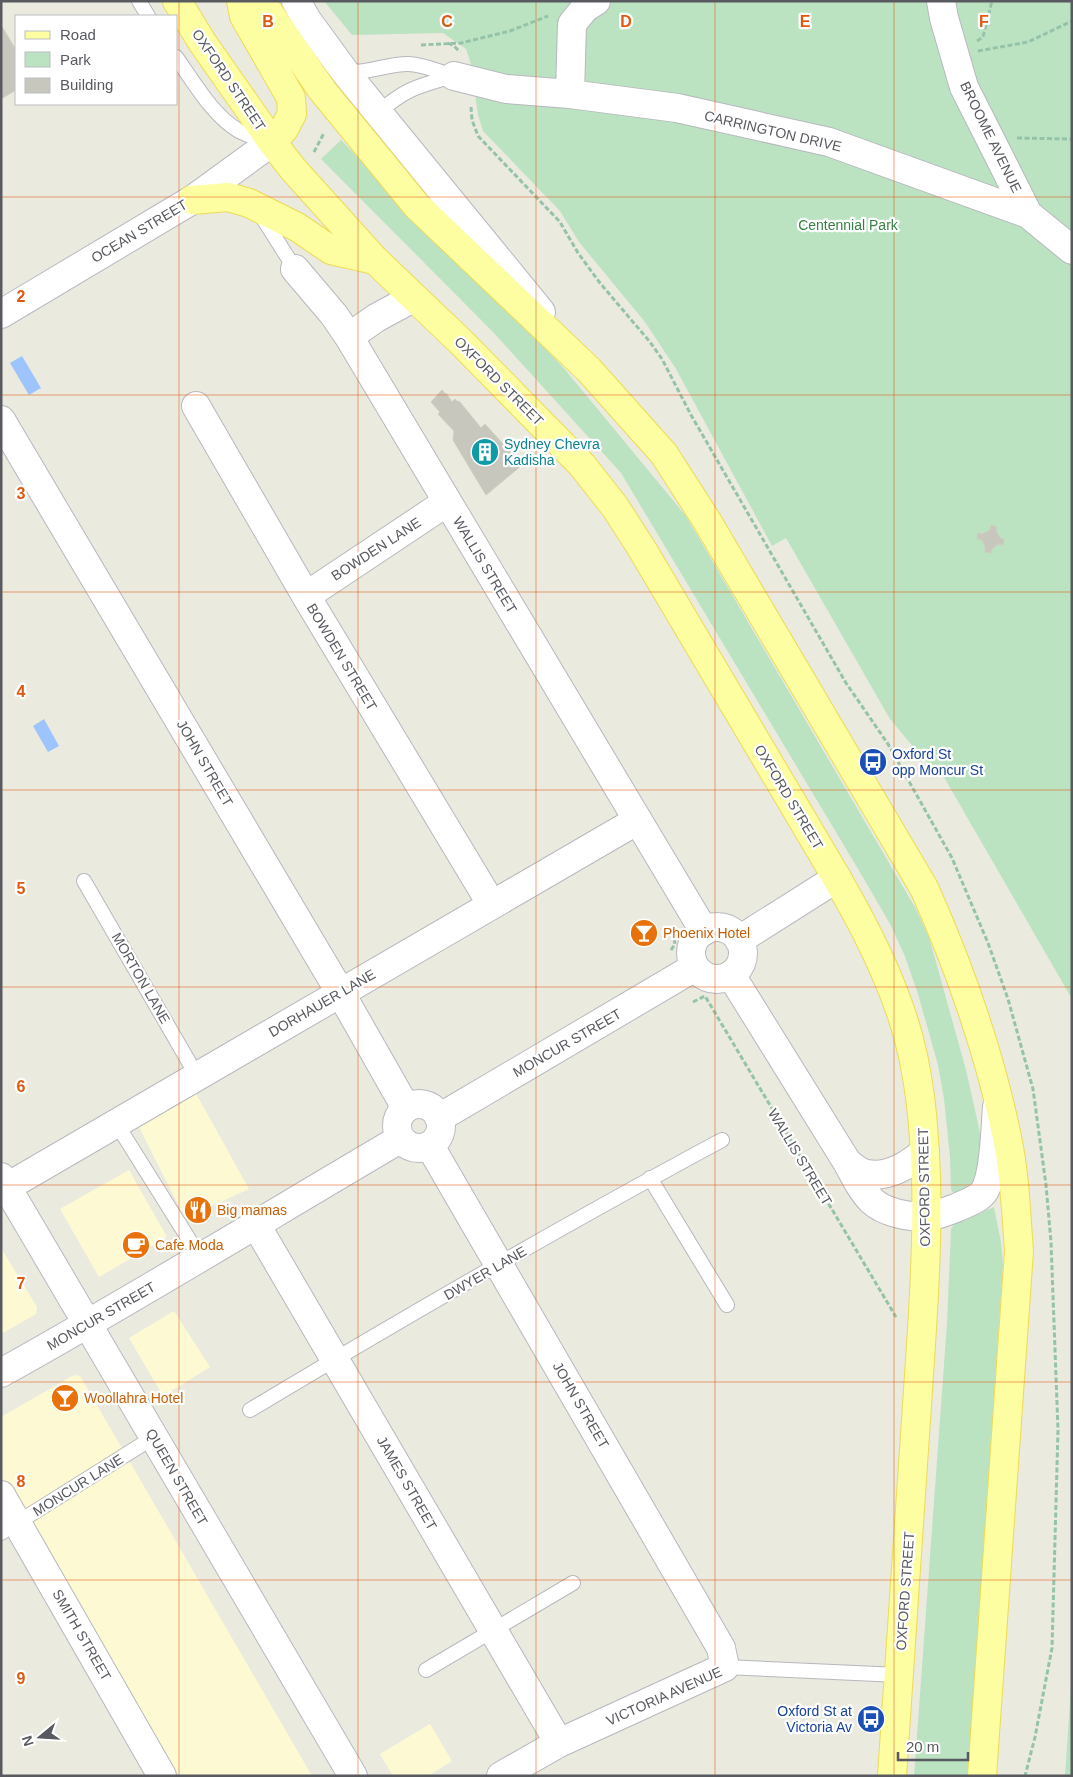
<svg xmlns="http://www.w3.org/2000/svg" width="1073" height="1777" viewBox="0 0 1073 1777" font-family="Helvetica,sans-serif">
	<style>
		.commercial { fill: #fdfad3 }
		.green { fill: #bbe3c2 }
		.water { fill: #9dc4fd }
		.building { fill: #c8c7be; stroke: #cfcdbe }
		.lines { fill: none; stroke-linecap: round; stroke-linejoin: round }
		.lane-casing { stroke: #b7b8be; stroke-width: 16 }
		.street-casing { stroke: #b7b8be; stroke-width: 30 }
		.secondary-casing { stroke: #b8bac1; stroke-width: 30 }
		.primary-casing { stroke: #eddb56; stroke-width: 30 }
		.path { stroke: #95c3a9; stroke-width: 3; stroke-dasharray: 5 2.5; stroke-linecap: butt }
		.lane { stroke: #fff; stroke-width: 14 }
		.street { stroke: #fff; stroke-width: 28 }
		.secondary { stroke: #fff; stroke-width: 28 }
		.primary { stroke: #fdfda2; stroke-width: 28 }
		.grid { fill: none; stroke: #e15910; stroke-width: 1; stroke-opacity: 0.55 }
		.labels { text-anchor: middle; stroke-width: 4.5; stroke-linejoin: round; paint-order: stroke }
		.street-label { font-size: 14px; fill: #585a60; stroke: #fff }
		.park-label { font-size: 14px; fill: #368245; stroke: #fff }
		.culture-label { font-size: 14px; fill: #0d838f; stroke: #fff; text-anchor: start }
		.transit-label { font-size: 14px; fill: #164399; stroke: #fff; text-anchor: start }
		.food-label { font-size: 14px; fill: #c56008; stroke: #fff; text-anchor: start }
		.grid-label { font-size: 16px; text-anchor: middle; font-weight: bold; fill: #e15910; stroke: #fff; stroke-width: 4.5; stroke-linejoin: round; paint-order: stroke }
	</style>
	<rect width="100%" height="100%" fill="#ebeadf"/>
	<path class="commercial" d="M 194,1090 L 249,1189 L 185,1218 L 137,1123 Z
		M 129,1170 L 167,1237 L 99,1277 L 60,1209 Z
		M 1,1248 L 37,1307 L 36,1314 L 1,1334 Z
		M 174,1311 L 210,1367 L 163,1396 L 129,1338 Z
		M 74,1375 L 80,1376 L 312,1776 L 178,1776 L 31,1525 L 1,1521 L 1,1417 Z
		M 430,1724 L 452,1761 L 428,1776 L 393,1776 L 380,1754 Z"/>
	<path class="green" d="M 324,1 L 1072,1 L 1072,999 L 945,779 L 920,755 L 890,719 L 786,538 L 772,546 L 676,369 L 645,322 L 579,242 L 560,211 L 483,131 L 478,115 L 471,64 L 466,49 L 443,33 L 352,35 Z
		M 341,140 L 562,366 L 686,516 L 916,909 L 929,937 L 966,1070 L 979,1128 L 984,1162 L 981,1180 L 956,1196 L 951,1190 L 950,1157 L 944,1099 L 938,1065 L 918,994 L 904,954 L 890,924 L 864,879 L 621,473 L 493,332 L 321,159 Z
		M 994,1207 L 1001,1242 L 1003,1265 L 968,1776 L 914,1776 L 947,1323 L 951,1229 L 954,1224 Z
		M 1072,1672 L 1072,1776 L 1065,1776 Z"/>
	<path class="water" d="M 22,356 L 41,388 L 29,395 L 10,363 Z
		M 44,719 L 59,746 L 48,752 L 33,726 Z"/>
	<path class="building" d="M 1,25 L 16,50 L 16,90 L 1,99 Z
		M 442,390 L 445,394 L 446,393 L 452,402 L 455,399 L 458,402 L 459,401 L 481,428 L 485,424 L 522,465 L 486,495 L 453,440 L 454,431 L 438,414 L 440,412 L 431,402 Z
		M 991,525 L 997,527 L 996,531 L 1000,538 L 1004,539 L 1003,545 L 998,544 L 992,549 L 991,553 L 985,552 L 985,547 L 982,540 L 977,539 L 978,533 L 983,534 L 990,530 Z
		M 878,752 L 885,764 L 880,767 L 873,755 Z"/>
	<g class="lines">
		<defs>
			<path id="lane" d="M 139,1 L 148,16
				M 176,57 C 194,82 212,115 239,131 C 248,136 259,139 269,141
				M 345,72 C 367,74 386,64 408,64 C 423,64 439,72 454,76
				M 378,113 C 406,88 419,86 453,76
				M 259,212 L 295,269
				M 84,881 L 197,1076
				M 116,1123 L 200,1257
				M 650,1178 L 727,1305
				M 250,1410 C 405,1317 562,1226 722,1140
				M 1,1533 L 154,1437
				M 725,1667 L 899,1675
				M 426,1670 L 573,1583"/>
			<path id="street" d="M 941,1 L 944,18 L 964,87 L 1028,214
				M 454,76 L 506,89 L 570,94 L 677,108 L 829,142 L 1028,214 L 1072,250
				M 570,94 L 572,24 L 585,8 L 596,1
				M 295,269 L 334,315 L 349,337 L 704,931
				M 349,337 L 376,318 L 413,298
				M 196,406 L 306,596 L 492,905
				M 1,420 L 340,992 L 406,1108
				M 306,596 L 447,502
				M 731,975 L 847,1162 C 854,1175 861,1190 872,1201 C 885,1213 909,1217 926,1217 C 936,1216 947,1211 956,1208 C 966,1203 979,1200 985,1190 C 995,1172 995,1129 997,1107
				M 430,1146 L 721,1648 L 725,1667 L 559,1743 L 501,1776
				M 847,1162 C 853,1167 860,1173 867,1174 C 888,1178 910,1164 925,1151
				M 7,1187 L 638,820
				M 255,1223 L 559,1743
				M 1,1495 L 162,1776"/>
			<path id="secondary" d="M 296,1 L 307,20 L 345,72 L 541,312
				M 1,314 L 192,200 L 272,142
				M691 953a26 26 0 1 1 52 0a26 26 0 1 1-52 0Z
				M 739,940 L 837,878
				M397 1126a22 22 0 1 1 44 0a22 22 0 1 1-44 0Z
				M 439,1118 L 695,967
				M 1,1177 L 353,1776
				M 1,1373 C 136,1298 267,1217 400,1139"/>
			<path id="primary" d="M 177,1 L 202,42 L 272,142 L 293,169 L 375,260 L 461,342 L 582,465 L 615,507 L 642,549 C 692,633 742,718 792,802 C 833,872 879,943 904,1022 C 920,1072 924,1125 926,1177 C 928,1253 922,1329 917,1405 C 909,1528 901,1652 892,1776
				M 241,1 L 244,16 L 291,98 L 292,114 L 284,129 L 272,142
				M 261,1 L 322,90 L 416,205 L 589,370 L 664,454 L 707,521 L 924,888 C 960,968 989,1051 1007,1137 C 1015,1175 1016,1213 1019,1251 L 982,1776
				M 192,200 L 228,197 L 249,203 L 297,227 L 331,250 L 375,260"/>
		</defs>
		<use href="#lane" class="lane-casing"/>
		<use href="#street" class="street-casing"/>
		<use href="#secondary" class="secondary-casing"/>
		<use href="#primary" class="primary-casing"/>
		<path class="path" d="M 977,41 L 983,37 L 992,1
			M 448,43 L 454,46 L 460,52
			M 421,45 L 461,43 L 510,31 L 548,16
			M 978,51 L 1028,42 L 1072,21
			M 471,107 L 472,120 L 478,136 L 560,222 L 578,253 L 600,283 L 650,342 L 662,359 L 691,415 L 846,683 L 888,744 L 952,858 L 988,943 L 1008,999 L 1033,1089 L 1046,1185 L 1051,1242 L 1058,1430 L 1052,1648 L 1035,1737 L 1025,1776
			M 1017,138 L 1072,139
			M 314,152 L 324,133
			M 671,950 L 675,944 L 673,932
			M 693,1002 L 705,996 L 896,1317"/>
		<use href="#lane" class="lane"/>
		<use href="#street" class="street"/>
		<use href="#secondary" class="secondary"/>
		<use href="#primary" class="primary"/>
	</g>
	<path class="grid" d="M 179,1 L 179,1776M 358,1 L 358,1776M 536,1 L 536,1776M 715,1 L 715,1776M 894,1 L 894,1776M 1,197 L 1072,197M 1,395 L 1072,395M 1,592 L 1072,592M 1,790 L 1072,790M 1,987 L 1072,987M 1,1185 L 1072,1185M 1,1382 L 1072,1382M 1,1580 L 1072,1580"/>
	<defs>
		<symbol id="building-disc" viewBox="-11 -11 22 22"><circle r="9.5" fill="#0f9aa8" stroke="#fff"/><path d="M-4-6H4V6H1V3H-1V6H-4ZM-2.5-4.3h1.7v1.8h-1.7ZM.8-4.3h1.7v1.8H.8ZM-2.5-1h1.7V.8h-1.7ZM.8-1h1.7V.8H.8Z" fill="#fff"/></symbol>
		<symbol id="bus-disc" viewBox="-11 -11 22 22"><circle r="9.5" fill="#1a4fb4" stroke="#fff"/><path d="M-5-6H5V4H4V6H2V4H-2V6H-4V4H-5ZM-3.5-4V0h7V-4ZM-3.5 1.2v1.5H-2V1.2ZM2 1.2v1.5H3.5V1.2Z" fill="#fff"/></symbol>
		<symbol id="bar-disc" viewBox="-11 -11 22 22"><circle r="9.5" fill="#e8710a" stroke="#fff"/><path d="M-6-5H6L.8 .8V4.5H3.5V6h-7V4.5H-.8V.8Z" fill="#fff"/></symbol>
		<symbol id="restaurant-disc" viewBox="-11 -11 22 22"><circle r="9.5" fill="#e8710a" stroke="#fff"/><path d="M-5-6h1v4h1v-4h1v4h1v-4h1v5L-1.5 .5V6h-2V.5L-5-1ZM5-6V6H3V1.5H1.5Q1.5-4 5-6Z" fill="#fff"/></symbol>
		<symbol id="cafe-disc" viewBox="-11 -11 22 22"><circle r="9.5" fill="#e8710a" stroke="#fff"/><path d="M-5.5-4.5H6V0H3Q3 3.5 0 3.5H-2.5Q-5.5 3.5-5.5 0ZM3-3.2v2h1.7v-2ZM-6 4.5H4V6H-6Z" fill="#fff"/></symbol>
	</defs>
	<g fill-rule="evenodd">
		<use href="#building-disc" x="469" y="436" width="32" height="32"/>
		<use href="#bus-disc" x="857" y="746" width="32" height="32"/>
		<use href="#bar-disc" x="628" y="917" width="32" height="32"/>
		<use href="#restaurant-disc" x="182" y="1194" width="32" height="32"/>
		<use href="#cafe-disc" x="120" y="1229" width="32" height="32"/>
		<use href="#bar-disc" x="49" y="1382" width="32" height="32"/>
		<use href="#bus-disc" x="855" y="1703" width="32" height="32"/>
	</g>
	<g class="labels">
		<g class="street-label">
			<text transform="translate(229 80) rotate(56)" y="5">OXFORD STREET</text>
			<text transform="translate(773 131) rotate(13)" y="5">CARRINGTON DRIVE</text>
			<text transform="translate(991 137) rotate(64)" y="5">BROOME AVENUE</text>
			<text transform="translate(139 231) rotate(-31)" y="5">OCEAN STREET</text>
			<text transform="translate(499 381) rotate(45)" y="5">OXFORD STREET</text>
			<text transform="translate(376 549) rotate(-33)" y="5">BOWDEN LANE</text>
			<text transform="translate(485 565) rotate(59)" y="5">WALLIS STREET</text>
			<text transform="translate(342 657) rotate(59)" y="5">BOWDEN STREET</text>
			<text transform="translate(205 763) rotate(60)" y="5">JOHN STREET</text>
			<text transform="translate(789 797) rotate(59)" y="5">OXFORD STREET</text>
			<text transform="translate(141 978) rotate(60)" y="5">MORTON LANE</text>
			<text transform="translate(322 1003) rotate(-30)" y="5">DORHAUER LANE</text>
			<text transform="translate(567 1043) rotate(-30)" y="5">MONCUR STREET</text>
			<text transform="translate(800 1157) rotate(59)" y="5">WALLIS STREET</text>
			<text transform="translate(924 1187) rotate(-91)" y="5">OXFORD STREET</text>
			<text transform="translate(485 1273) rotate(-30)" y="5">DWYER LANE</text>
			<text transform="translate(101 1316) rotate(-30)" y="5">MONCUR STREET</text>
			<text transform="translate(581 1405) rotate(60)" y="5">JOHN STREET</text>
			<text transform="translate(177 1477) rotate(60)" y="5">QUEEN STREET</text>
			<text transform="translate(407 1483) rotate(60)" y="5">JAMES STREET</text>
			<text transform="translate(78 1485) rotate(-32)" y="5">MONCUR LANE</text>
			<text transform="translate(905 1591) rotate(-86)" y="5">OXFORD STREET</text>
			<text transform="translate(82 1635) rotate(60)" y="5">SMITH STREET</text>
			<text transform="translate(664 1696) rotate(-24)" y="5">VICTORIA AVENUE</text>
		</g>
		<g class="park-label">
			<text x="848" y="230">Centennial Park</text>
		</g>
		<g class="culture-label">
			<text x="504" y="449">Sydney Chevra<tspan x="504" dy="16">Kadisha</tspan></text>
		</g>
		<g class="transit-label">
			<text x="892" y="759">Oxford St<tspan x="892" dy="16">opp Moncur St</tspan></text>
			<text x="852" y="1716" text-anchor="end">Oxford St at<tspan x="852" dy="16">Victoria Av</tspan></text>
		</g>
		<g class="food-label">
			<text x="663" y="938">Phoenix Hotel</text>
			<text x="217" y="1215">Big mamas</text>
			<text x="155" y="1250">Cafe Moda</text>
			<text x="84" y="1403">Woollahra Hotel</text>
		</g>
	</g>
	<g class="grid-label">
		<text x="268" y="27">B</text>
		<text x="447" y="27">C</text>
		<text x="626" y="27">D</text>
		<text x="805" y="27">E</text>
		<text x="984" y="27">F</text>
		<text x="21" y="302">2</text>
		<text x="21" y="499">3</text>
		<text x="21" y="697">4</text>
		<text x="21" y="894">5</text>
		<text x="21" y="1092">6</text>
		<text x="21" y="1289">7</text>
		<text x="21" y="1487">8</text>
		<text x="21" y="1684">9</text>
	</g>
	<rect width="1073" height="1777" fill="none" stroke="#585a60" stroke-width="5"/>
	<rect x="15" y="15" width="162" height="90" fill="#ffffff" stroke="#bcbdbf"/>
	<rect x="25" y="31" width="25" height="8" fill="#fdfda2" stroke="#bcbdbf"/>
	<text x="60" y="40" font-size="15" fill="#585a60">Road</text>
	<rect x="25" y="52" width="25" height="15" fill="#bbe3c2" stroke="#bcbdbf"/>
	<text x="60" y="65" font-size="15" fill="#585a60">Park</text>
	<rect x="25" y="78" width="25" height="15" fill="#c8c7be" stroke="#bcbdbf"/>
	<text x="60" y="90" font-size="15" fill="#585a60">Building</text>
	<g transform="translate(40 1737) rotate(252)" stroke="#ffffff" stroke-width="4" paint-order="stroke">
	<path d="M0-4L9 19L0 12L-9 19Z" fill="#585a60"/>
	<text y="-8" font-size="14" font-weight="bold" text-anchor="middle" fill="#585a60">N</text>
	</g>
	<path d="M898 1752v8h70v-8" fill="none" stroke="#585a60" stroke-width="2.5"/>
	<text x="906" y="1752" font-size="15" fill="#585a60" stroke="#ffffff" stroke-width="4" paint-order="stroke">20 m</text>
</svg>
